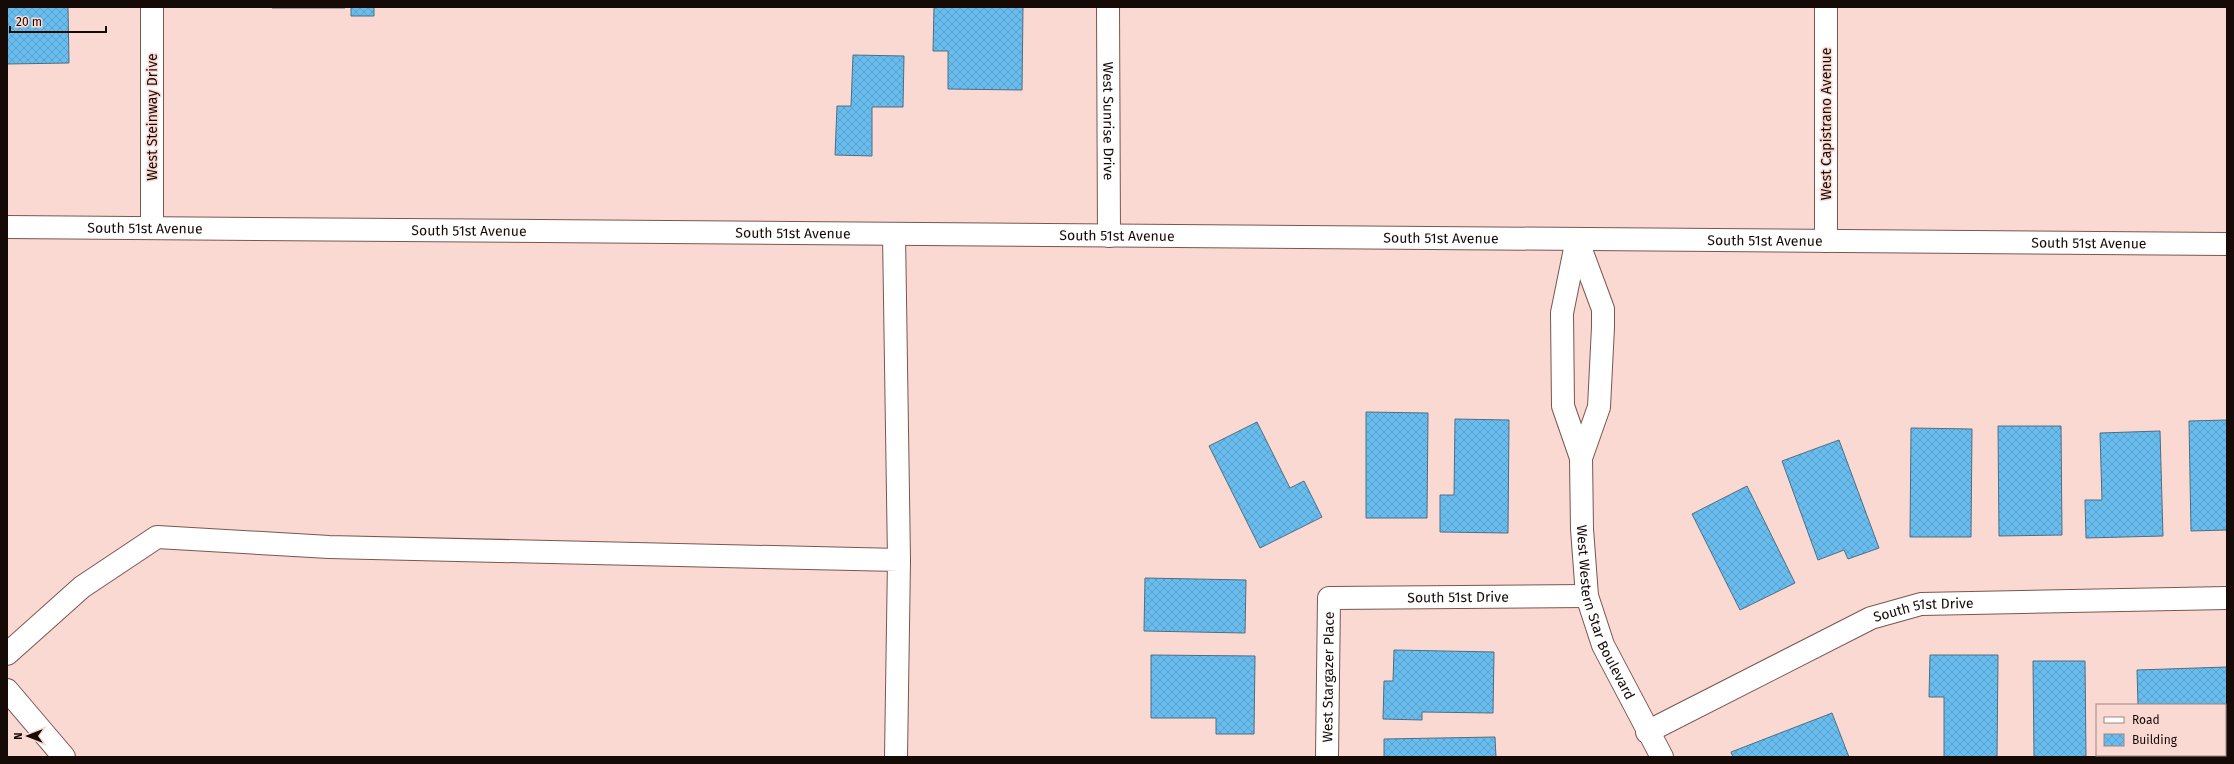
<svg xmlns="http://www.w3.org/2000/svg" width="2234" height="764" viewBox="0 0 2234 764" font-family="'Fira Sans',sans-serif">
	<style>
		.building { fill: url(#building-cross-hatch); stroke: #4f6e81 }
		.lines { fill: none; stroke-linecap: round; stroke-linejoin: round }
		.street-casing { stroke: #795750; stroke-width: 24 }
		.primary-casing { stroke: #795750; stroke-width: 24 }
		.street { stroke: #fff; stroke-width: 22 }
		.primary { stroke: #fff; stroke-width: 22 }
		.labels { text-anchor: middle; stroke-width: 3; stroke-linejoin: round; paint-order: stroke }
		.street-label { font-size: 14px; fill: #160a07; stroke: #fad9d2 }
	</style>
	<defs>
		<pattern id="building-cross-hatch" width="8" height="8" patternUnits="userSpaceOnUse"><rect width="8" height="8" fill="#68bdee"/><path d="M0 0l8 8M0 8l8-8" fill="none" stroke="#59a1cb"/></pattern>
	</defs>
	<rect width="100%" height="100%" fill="#fad9d2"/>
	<path class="building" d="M 7,7 L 68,7 L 69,63 L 7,64 Z
		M 272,7 L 345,7 L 345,8 L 272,8 Z
		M 351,7 L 374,7 L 374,16 L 351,16 Z
		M 934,7 L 1023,7 L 1022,90 L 948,89 L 948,51 L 933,51 Z
		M 853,55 L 904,56 L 903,107 L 872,107 L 872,156 L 835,155 L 837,106 L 851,106 Z
		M 1366,412 L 1428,413 L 1427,518 L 1366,518 Z
		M 1455,419 L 1509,420 L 1508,533 L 1440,532 L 1440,495 L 1454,495 Z
		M 2227,420 L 2227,530 L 2191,531 L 2189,421 Z
		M 1257,422 L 1290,488 L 1304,481 L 1322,517 L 1260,548 L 1209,446 Z
		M 1998,426 L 2061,426 L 2062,535 L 1999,536 Z
		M 1911,428 L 1972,429 L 1971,537 L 1910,537 Z
		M 2160,431 L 2163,536 L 2086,538 L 2085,500 L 2102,500 L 2100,433 Z
		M 1839,440 L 1879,548 L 1848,559 L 1844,550 L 1818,560 L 1782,461 Z
		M 1747,486 L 1795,583 L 1740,610 L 1692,514 Z
		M 1145,578 L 1246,580 L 1245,633 L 1144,631 Z
		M 1394,650 L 1494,652 L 1493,713 L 1422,712 L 1422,720 L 1383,719 L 1384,681 L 1393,681 Z
		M 1151,655 L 1255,656 L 1254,734 L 1216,734 L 1216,718 L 1151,718 Z
		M 1930,655 L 1998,655 L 1997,757 L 1944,757 L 1944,697 L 1929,697 Z
		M 2033,661 L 2085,661 L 2086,757 L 2034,757 Z
		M 2227,667 L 2227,723 L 2225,723 L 2225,705 L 2138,705 L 2137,670 Z
		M 1832,713 L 1849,757 L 1733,757 L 1731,752 Z
		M 1495,737 L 1496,757 L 1384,757 L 1384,739 Z
		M 2225,751 L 2227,751 L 2227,757 L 2139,757 L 2139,755 L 2225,755 Z"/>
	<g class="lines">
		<defs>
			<g id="street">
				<path d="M 152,7 L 152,227"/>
				<path id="s1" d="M 1108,7 L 1109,236"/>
				<path d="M 894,234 L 899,560"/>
				<path id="s2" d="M 1577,239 L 1562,313 L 1563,406 L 1581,458 L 1582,529 L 1587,596 L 1603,645 L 1662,757"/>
				<path d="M 1577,239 L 1603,309 L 1603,327 L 1599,407 L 1581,458"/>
				<path d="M 1826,241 L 1826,7"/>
				<path d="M 7,654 L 82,587 L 157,537 L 329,547 L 899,560 L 896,757"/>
				<path d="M 7,690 L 64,757"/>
				<path id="s3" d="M 1647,732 L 1871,618 L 1921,604 L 2227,598"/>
				<path id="s4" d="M 1327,757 L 1329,598 L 1587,596"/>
			</g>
			<g id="primary">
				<path id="s5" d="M 7,227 L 2227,244"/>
			</g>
		</defs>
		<use href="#street" class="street-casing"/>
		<use href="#primary" class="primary-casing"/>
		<use href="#street" class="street"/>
		<use href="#primary" class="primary"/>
	</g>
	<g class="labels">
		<g class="street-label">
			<text transform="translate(152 117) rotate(-90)" y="5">West Steinway Drive</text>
			<text dy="5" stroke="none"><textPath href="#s1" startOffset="114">West Sunrise Drive</textPath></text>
			<text transform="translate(1826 124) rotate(-90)" y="5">West Capistrano Avenue</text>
			<text dy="5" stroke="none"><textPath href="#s5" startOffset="138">South 51st Avenue</textPath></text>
			<text dy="5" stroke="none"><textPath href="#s5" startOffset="462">South 51st Avenue</textPath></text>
			<text dy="5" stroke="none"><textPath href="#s5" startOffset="786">South 51st Avenue</textPath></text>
			<text dy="5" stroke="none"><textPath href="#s5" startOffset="1110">South 51st Avenue</textPath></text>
			<text dy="5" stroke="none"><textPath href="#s5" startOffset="1434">South 51st Avenue</textPath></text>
			<text dy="5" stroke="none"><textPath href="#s5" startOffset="1758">South 51st Avenue</textPath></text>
			<text dy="5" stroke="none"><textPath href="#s5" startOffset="2082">South 51st Avenue</textPath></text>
			<text dy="5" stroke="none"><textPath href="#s4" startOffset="288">South 51st Drive</textPath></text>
			<text dy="5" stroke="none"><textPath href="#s2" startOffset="382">West Western Star Boulevard</textPath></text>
			<text dy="5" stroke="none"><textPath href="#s3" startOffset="305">South 51st Drive</textPath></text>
			<text dy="5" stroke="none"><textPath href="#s4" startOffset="80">West Stargazer Place</textPath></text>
		</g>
	</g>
	<rect width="2234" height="764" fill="none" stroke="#160a07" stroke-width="16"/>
	<rect x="2096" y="704" width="130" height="52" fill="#fad9d2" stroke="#9f8681"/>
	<rect x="2104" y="717" width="20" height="6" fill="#ffffff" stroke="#9f8681"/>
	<text x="2132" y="724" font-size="12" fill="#160a07">Road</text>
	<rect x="2104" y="734" width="20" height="12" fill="url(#building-cross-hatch)" stroke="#9f8681"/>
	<text x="2132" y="744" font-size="12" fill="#160a07">Building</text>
	<g transform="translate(28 736) rotate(270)" stroke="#fad9d2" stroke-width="3" paint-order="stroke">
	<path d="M0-3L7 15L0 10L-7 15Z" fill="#160a07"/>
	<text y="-6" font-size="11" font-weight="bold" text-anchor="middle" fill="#160a07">N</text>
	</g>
	<path d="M10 26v6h96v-6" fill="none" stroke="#160a07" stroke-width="2"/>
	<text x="16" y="26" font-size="12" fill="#160a07" stroke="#fad9d2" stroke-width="3" paint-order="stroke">20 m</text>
</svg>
